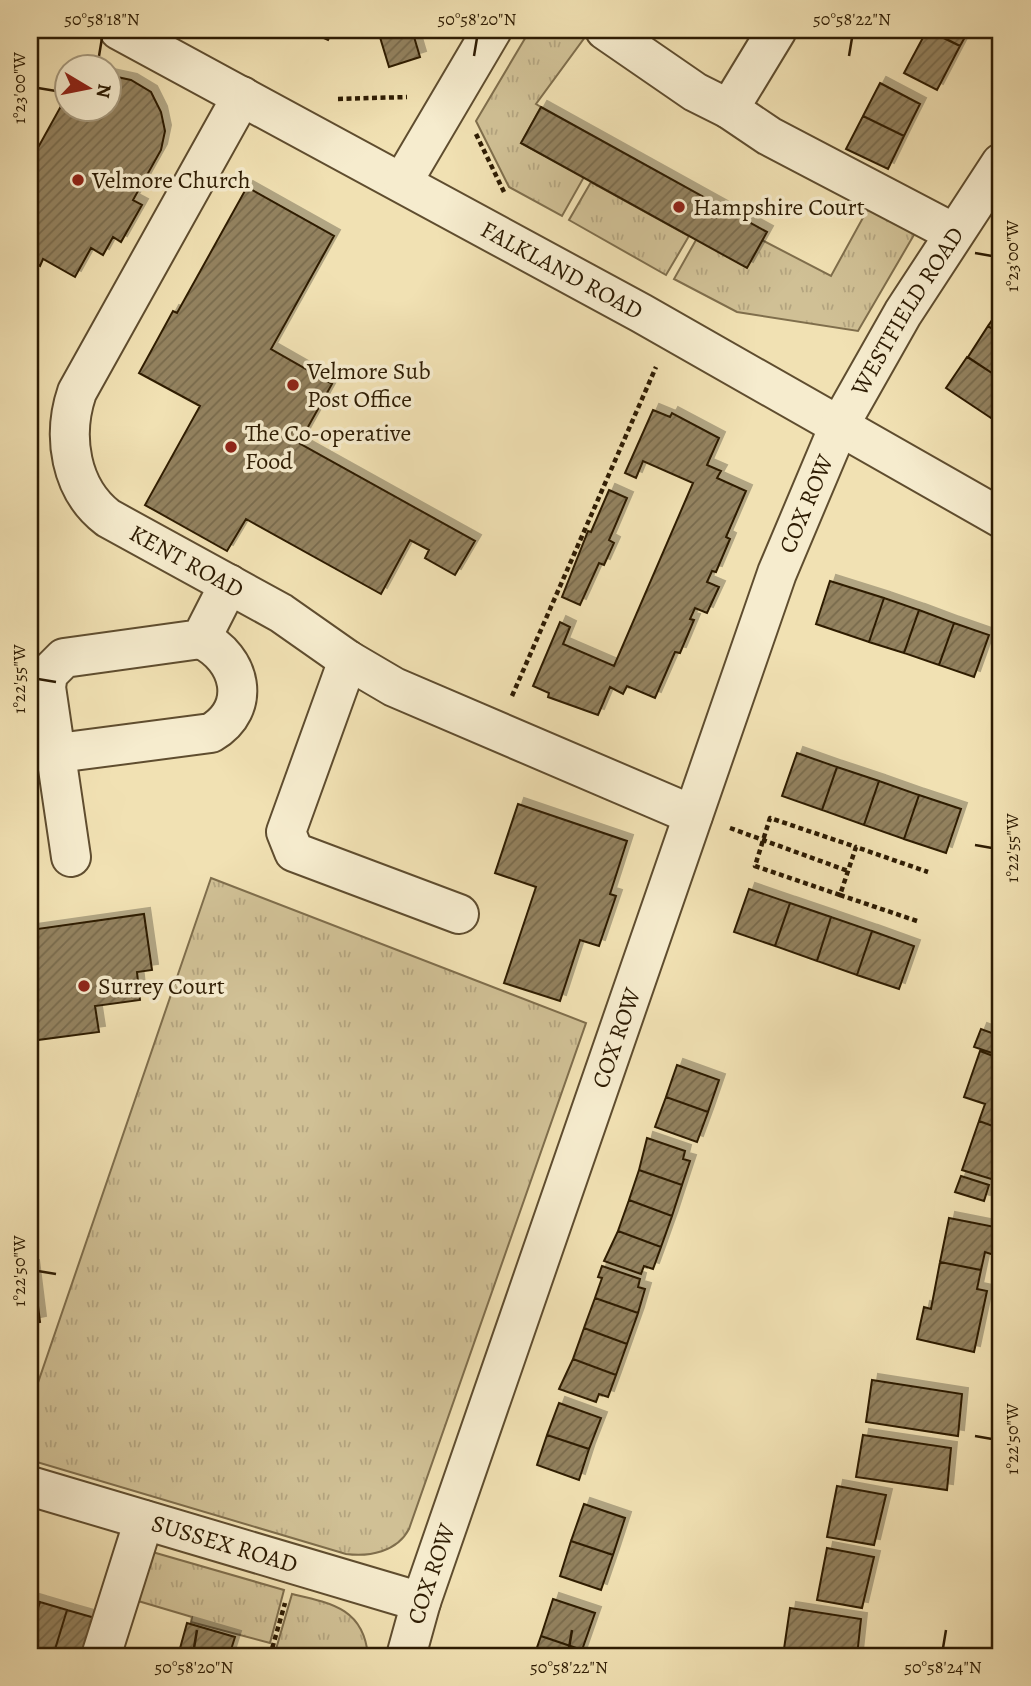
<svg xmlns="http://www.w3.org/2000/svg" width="1031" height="1686" viewBox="0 0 1031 1686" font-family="Alegreya,serif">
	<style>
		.grass { fill: url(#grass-tufts); stroke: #7f6e4c; stroke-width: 2 }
		.building { fill: url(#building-hatch); stroke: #2e1c03; stroke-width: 2; filter: url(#shadow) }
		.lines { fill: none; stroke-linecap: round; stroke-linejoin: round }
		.minor-casing { stroke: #5f4d2f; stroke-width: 42 }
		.path { stroke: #2e1c03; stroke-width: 4.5; stroke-dasharray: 5 3.5; stroke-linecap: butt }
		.minor { stroke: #f6ecce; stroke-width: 38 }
		.ticks { fill: none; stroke: #2e1c03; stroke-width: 2.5 }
		.poi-dot { fill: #8f2418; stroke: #f6ecce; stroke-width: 2.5 }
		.labels { text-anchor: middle; stroke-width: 7; stroke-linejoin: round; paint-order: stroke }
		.poi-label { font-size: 24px; fill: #2e1c03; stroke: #f6ecce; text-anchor: start }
		.street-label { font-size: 24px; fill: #2e1c03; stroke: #f6ecce }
		.neatline { fill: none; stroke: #2e1c03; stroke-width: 2.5 }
		.ticks-label { font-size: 18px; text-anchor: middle; fill: #2e1c03 }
	</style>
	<defs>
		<pattern id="grass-tufts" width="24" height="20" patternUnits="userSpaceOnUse" patternTransform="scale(1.75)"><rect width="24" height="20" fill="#d0c095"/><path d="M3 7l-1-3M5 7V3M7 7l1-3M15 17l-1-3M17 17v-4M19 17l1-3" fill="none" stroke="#b3a47f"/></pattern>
		<pattern id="building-hatch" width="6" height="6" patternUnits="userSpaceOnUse" patternTransform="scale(1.75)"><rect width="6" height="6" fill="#93825f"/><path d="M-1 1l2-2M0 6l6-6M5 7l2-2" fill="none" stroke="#786a4c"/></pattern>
		<filter id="shadow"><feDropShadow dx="6" dy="-6" stdDeviation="0" flood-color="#0004"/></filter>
	</defs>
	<rect width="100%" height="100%" fill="#f1e1b3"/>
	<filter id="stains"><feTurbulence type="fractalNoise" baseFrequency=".00286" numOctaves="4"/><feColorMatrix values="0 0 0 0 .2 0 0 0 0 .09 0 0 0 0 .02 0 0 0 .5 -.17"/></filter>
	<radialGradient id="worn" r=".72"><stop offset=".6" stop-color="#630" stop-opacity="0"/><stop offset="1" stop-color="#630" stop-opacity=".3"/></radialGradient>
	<path class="grass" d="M 530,30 L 583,30 L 588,33 L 536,104 L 541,107 L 521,143 L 584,177 L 562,216 L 509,187 L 476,121 Z
		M 591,182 L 689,236 L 666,275 L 569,220 Z
		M 871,203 L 918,228 L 858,331 L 737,312 L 674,279 L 696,240 L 762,240 L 831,276 Z
		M 211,878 L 586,1023 L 409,1529 C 397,1552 369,1557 346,1554 L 30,1460 L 30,1406 Z
		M 142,1549 L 284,1590 L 270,1643 L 191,1622 L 192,1617 L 128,1598 Z
		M 292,1594 C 332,1603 364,1609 368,1656 L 274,1656 Z"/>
	<path class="building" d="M 306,30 L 333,30 L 328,40 Z
		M 395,30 L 412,30 L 420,57 L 389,67 L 379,34 Z
		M 927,30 L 960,46 L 937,90 L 904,73 Z
		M 929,30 L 969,30 L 960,46 Z
		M 108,75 L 131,80 L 151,92 L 161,112 L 165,131 L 161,150 L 133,200 L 142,205 L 121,242 L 113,237 L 103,255 L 91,248 L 75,277 L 43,259 L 40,266 L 30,260 L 30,162 L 66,97 L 66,108 L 108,108 Z
		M 880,83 L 920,104 L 904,136 L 863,116 Z
		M 541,107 L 767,232 L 747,268 L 521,143 Z
		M 863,116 L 904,136 L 888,169 L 846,149 Z
		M 247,187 L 334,236 L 271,349 L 332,384 L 299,443 L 475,541 L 455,575 L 425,558 L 429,550 L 410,540 L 381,594 L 246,519 L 227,551 L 145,505 L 200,406 L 139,373 L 173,311 L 177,313 Z
		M 1001,307 L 1001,335 L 988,326 Z
		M 988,326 L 1001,335 L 1001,379 L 968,357 Z
		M 967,357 L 1001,379 L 1000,424 L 946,388 Z
		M 653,410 L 670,417 L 672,413 L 719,438 L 707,465 L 721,471 L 717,478 L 746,491 L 726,537 L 730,539 L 716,572 L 712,571 L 707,582 L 719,587 L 707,613 L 695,608 L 690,619 L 694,620 L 680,653 L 675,652 L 655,698 L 627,686 L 623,694 L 610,687 L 598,715 L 548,697 L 549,693 L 533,686 L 560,622 L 570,627 L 563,644 L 614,666 L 693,483 L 643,461 L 636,478 L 625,473 Z
		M 609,490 L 627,498 L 609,540 L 614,543 L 604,565 L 599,563 L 580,605 L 562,597 L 588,531 L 591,532 Z
		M 830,581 L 884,598 L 869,642 L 816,624 Z
		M 884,598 L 919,610 L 904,653 L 869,642 Z
		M 919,610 L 954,623 L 939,665 L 904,653 Z
		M 954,623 L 989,635 L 974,677 L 939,665 Z
		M 797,753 L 837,767 L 822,810 L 782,796 Z
		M 837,767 L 879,781 L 864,825 L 822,810 Z
		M 879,781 L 919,795 L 904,839 L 864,825 Z
		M 919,795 L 961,809 L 946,853 L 904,839 Z
		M 518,804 L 627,841 L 610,894 L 616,896 L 599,946 L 580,940 L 560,1001 L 504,983 L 536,887 L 495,873 Z
		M 749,889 L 790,903 L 775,946 L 734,932 Z
		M 790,903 L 831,917 L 817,961 L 775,946 Z
		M 144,914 L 152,970 L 137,972 L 140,1000 L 95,1006 L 99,1032 L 30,1041 L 30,930 Z
		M 831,917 L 872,931 L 857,975 L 817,961 Z
		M 872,931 L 914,946 L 899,989 L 857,975 Z
		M 1001,1022 L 1001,1056 L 974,1047 L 981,1029 L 997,1035 Z
		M 980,1051 L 1001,1059 L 1001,1129 L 979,1121 L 985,1104 L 964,1097 Z
		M 677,1065 L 719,1080 L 708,1112 L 666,1097 Z
		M 666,1097 L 708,1112 L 697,1142 L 655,1127 Z
		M 979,1121 L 1001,1129 L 1001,1182 L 962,1170 Z
		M 647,1138 L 685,1151 L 683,1159 L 690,1161 L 682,1185 L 639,1170 Z
		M 639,1170 L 682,1185 L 672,1216 L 629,1200 Z
		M 961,1176 L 989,1185 L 984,1201 L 955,1192 Z
		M 629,1200 L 672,1216 L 661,1247 L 618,1231 Z
		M 949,1218 L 1000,1228 L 994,1255 L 985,1252 L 981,1270 L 940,1262 Z
		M 618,1231 L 661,1247 L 653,1269 L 644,1266 L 641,1274 L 604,1261 Z
		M 940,1262 L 981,1270 L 977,1289 L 987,1291 L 974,1352 L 917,1339 L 924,1307 L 931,1309 Z
		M 30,1266 L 33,1266 L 40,1322 L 30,1324 Z
		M 602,1266 L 640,1279 L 638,1287 L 645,1289 L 638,1313 L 595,1298 L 602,1278 L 598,1277 Z
		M 595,1298 L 638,1313 L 627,1344 L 584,1328 Z
		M 584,1328 L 627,1344 L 616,1375 L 573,1359 Z
		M 573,1359 L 616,1375 L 608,1397 L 599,1394 L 596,1402 L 559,1389 Z
		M 872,1380 L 962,1394 L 958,1436 L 866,1422 Z
		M 559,1403 L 601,1418 L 589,1449 L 547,1435 Z
		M 547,1435 L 589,1449 L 579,1480 L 537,1465 Z
		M 863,1435 L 951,1448 L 947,1490 L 856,1477 Z
		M 837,1486 L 886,1495 L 874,1545 L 827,1537 Z
		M 584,1504 L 625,1518 L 613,1555 L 571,1541 Z
		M 571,1541 L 613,1555 L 601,1590 L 560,1576 Z
		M 827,1548 L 874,1557 L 862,1608 L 817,1600 Z
		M 30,1599 L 40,1602 L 30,1634 Z
		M 553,1599 L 595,1613 L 582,1650 L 541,1636 Z
		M 40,1602 L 67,1610 L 53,1656 L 30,1650 L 30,1634 Z
		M 790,1608 L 861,1619 L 857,1656 L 831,1656 L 784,1649 Z
		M 67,1610 L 95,1618 L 84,1656 L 53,1656 Z
		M 187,1623 L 235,1637 L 229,1656 L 196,1656 L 179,1652 Z
		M 541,1636 L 582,1650 L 580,1656 L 534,1656 Z"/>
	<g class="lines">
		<defs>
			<g id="minor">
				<path id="s1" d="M 119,30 L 641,313 L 1001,518"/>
				<path d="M 605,30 L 695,92 L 729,109 L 777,30"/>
				<path id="s2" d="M 242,96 L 77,392 C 62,436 70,489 108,518 L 281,613 L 348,660 L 394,687 L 693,815"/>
				<path d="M 729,109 L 769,136 L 954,233"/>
				<path d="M 403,181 L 492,30"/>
				<path d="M 348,660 L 286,832 L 294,852 L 459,914"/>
				<path d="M 58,753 L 211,733 C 253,708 241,658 201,639"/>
				<path d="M 71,857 L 46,687 L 48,674 L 64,658 L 201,639 L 229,584"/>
				<path id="s3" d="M 30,1486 L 421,1602"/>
				<path d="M 101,1656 L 144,1520"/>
				<path id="s4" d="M 406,1656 L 421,1602 L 777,573 L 839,426 L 903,313 L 1001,163"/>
			</g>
		</defs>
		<use href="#minor" class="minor-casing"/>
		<path class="path" d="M 338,99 L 407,97
			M 476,134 L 504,192
			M 512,696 L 656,367
			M 730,828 L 848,871
			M 840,895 L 755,866 L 770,818 L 856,847
			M 917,921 L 840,895 L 856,847 L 928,872
			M 270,1656 L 285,1603"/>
		<use href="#minor" class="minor"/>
	</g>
	<path class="ticks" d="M 99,56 L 102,38M 474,56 L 477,38M 849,56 L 852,38M 38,88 L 56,91M 975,253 L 992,256M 38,679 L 56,682M 975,845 L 992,848M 38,1271 L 56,1274M 975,1436 L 992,1439M 194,1648 L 197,1630M 569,1648 L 572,1630M 943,1648 L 946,1630"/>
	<g class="poi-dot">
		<circle cx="78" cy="180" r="7"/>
		<circle cx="679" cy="207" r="7"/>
		<circle cx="293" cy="385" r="7"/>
		<circle cx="231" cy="447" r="7"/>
		<circle cx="84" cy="986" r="7"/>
	</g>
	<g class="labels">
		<g class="poi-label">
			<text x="92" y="188">Velmore Church</text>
			<text x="693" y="215">Hampshire Court</text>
			<text x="307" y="379">Velmore Sub<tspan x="307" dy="28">Post Office</tspan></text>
			<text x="245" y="441">The Co-operative<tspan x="245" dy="28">Food</tspan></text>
			<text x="98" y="994">Surrey Court</text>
		</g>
		<g class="street-label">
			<text dy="8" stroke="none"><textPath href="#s1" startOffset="504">FALKLAND ROAD</textPath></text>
			<text dy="8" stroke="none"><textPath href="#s4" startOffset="1438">WESTFIELD ROAD</textPath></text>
			<text dy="8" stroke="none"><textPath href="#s4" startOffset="1220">COX ROW</textPath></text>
			<text dy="8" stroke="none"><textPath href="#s2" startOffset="567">KENT ROAD</textPath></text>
			<text dy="8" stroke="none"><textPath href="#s4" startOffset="653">COX ROW</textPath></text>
			<text dy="8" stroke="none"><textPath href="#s3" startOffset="203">SUSSEX ROAD</textPath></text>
			<text dy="8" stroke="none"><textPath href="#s4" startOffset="86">COX ROW</textPath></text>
		</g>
	</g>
	<rect width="1031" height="1686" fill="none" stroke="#f1e1b3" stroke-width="77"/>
	<g transform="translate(88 88) rotate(100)"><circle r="33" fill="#f6ecce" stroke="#a6997d" stroke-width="2"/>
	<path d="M0-5L12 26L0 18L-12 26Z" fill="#8f2418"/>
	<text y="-10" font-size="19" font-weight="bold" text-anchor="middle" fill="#2e1c03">N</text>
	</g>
	<rect x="38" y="38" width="954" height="1610" class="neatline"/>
	<g class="ticks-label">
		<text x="102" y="25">50°58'18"N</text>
		<text x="477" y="25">50°58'20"N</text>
		<text x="852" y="25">50°58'22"N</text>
		<text transform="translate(19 88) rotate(-90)" y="6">1°23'00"W</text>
		<text transform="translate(1012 256) rotate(-90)" y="6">1°23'00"W</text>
		<text transform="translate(19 679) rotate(-90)" y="6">1°22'55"W</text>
		<text transform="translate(1012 848) rotate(-90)" y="6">1°22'55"W</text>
		<text transform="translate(19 1271) rotate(-90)" y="6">1°22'50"W</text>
		<text transform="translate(1012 1439) rotate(-90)" y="6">1°22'50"W</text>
		<text x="194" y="1673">50°58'20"N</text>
		<text x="569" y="1673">50°58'22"N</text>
		<text x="943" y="1673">50°58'24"N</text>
	</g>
	<rect width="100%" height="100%" filter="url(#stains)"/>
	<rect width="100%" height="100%" fill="url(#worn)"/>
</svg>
